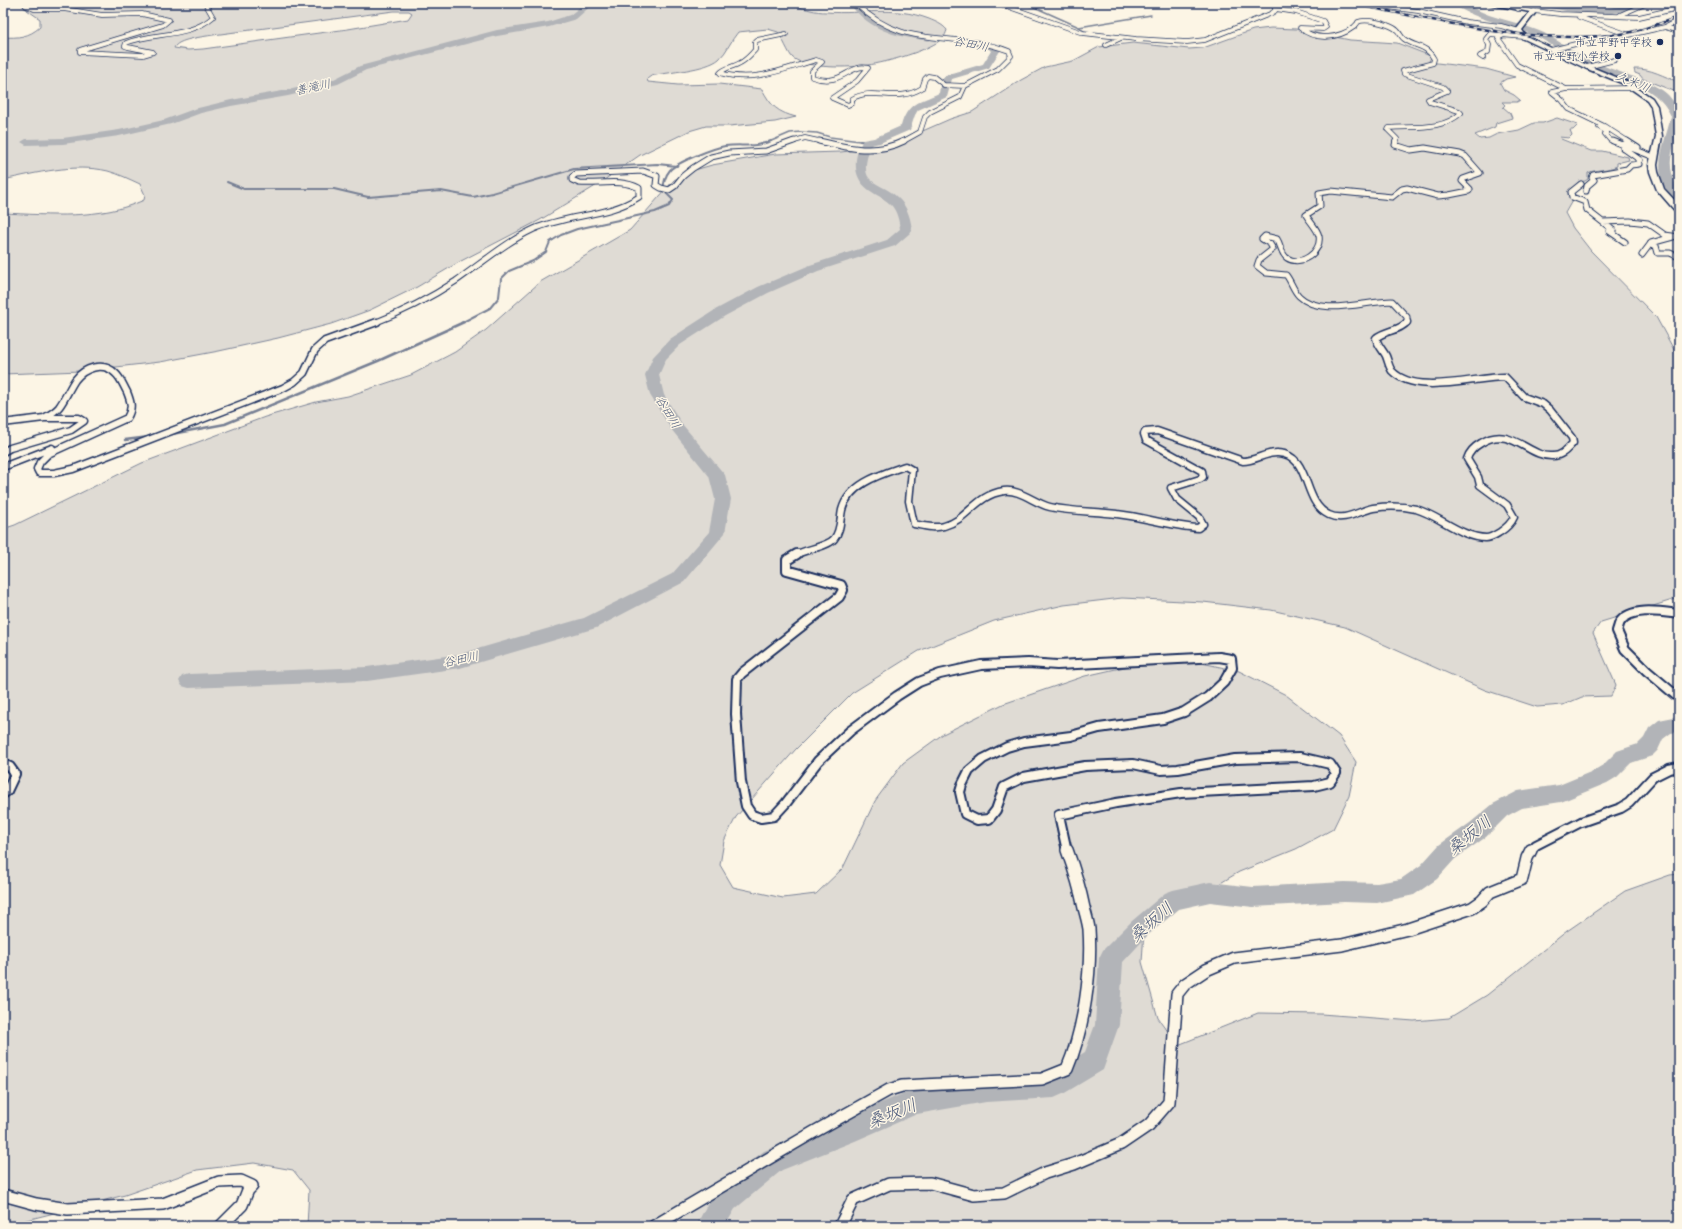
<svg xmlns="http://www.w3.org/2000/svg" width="1682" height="1229" viewBox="0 0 1682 1229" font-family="Itim,'Klee One',sans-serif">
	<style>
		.green { fill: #dfdbd4; stroke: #7d8599; fill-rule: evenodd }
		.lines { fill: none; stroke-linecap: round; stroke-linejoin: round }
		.stream-far2 { stroke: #767f94; stroke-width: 1.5 }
		.stream-far1 { stroke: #767f94; stroke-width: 2 }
		.stream { stroke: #767f94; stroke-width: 2.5 }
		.river { fill: #b2b4b8; fill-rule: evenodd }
		.minor-far4-casing { stroke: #1b2f5e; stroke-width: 5.5 }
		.minor-far3-casing { stroke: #1b2f5e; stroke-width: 7 }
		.minor-far2-casing { stroke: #1b2f5e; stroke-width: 9 }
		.minor-far1-casing { stroke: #1b2f5e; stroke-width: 12 }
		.minor-casing { stroke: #1b2f5e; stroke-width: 14 }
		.secondary-casing { stroke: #1b2f5e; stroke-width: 3 }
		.minor-far4 { stroke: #fcf5e5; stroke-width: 4 }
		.minor-far3 { stroke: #fcf5e5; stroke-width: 5 }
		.minor-far2 { stroke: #fcf5e5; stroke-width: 6 }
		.minor-far1 { stroke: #fcf5e5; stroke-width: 8 }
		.minor { stroke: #fcf5e5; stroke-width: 11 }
		.secondary { fill: #fcf5e5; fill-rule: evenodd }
		.rail-casing { stroke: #1b2f5e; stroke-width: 2.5 }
		.rail { stroke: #fcf5e5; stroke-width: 1.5; stroke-dasharray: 4.5; stroke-linecap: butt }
		.poi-dot { fill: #1b2f5e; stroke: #fcf5e5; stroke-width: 1.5 }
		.labels { text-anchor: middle; stroke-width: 3; stroke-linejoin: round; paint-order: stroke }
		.far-poi-label { font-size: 11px; fill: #1b2f5e; stroke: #fcf5e5; text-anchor: end }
		.far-water-label { font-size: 12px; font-style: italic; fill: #485779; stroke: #fcf5e5 }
		.near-water-label { font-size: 17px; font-style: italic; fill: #485779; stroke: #fcf5e5 }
	</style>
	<rect width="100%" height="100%" fill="#fcf5e5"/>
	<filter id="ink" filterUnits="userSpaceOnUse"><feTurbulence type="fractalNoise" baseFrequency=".025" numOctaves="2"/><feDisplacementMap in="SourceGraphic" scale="8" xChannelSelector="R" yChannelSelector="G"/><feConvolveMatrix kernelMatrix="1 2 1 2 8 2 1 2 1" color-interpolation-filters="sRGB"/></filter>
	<g filter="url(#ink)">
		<path class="green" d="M 26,3 L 795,3 L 796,6 C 806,9 816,12 826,12 C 863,15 892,5 929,19 C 936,22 942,24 947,30 C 946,33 945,36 943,38 C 931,50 885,63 868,65 C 850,68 808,69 793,58 C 789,55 782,37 778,32 L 768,29 L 738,32 C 731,40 727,52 719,59 C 706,70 668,72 651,76 L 647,79 L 648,82 L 678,85 L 719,84 L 762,89 C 771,106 777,112 796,117 L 775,122 L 729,126 L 706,126 L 689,131 L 640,155 L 594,187 L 540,220 L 461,261 L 417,287 L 370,310 L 331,324 L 278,338 L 219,351 L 160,362 L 81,371 L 3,374 L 3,213 C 50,215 100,220 144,200 L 145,195 L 140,184 C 129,179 119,174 108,171 C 74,163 36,173 3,180 L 3,37 C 18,38 29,37 40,27 L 40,19 L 27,10 ZM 394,11 L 409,11 L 412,13 L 408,19 L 348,29 L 203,49 L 188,50 L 174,48 C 177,39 203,37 213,35 Z
			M 1271,28 L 1296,29 L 1350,40 L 1397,43 L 1428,55 L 1431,57 L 1429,62 L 1486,69 L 1515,77 L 1506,79 L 1500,83 L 1504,90 L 1514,95 L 1520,100 L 1517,102 L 1502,102 L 1505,105 L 1503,107 L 1510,113 L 1512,118 L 1496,123 L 1495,127 L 1475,135 L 1480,139 L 1489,138 L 1497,134 L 1519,130 L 1534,123 L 1543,123 L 1557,118 L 1578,125 L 1573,130 L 1570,130 L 1572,135 L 1569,138 L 1559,137 L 1561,139 L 1591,151 L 1602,151 L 1628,157 L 1629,160 L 1617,163 L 1617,166 C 1607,171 1595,169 1588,173 L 1588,179 L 1585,181 L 1578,182 L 1577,187 L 1571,188 L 1568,191 L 1568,195 L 1573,199 L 1565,213 L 1573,228 L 1591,251 L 1656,317 L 1679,359 L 1679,598 L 1601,622 L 1593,633 L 1616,685 L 1611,696 L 1582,697 L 1563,705 L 1537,707 L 1485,690 L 1345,627 L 1271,610 L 1203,602 L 1122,598 L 1064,605 L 994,621 L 919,651 L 852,693 L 796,749 L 736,817 L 724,841 L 720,865 L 733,887 L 783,898 L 816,894 L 843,868 L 875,801 L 903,763 L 943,734 L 1003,704 L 1085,676 L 1138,664 L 1197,662 L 1239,671 L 1286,695 L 1339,736 L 1356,762 L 1349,796 L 1333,829 L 1296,849 L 1239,872 L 1175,910 L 1144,931 L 1142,962 L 1158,1018 L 1178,1045 L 1258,1013 L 1321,1014 L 1414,1021 L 1449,1018 L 1487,995 L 1567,931 L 1625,891 L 1670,875 L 1679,874 L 1679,1226 L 307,1226 L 309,1190 L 293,1170 L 254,1163 L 197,1170 L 125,1195 L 3,1226 L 3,529 L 15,525 L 142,463 L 265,417 L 316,402 L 348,396 L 411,375 L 455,352 L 486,330 L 540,282 L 630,230 L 674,180 L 691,171 L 712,165 L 775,154 L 840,152 L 869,149 L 893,144 L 950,119 L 972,112 L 1021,80 L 1045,67 L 1073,61 L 1099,47 L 1133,43 L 1189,49 L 1203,48 L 1253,30 Z
			M 1634,69 C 1651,68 1664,77 1679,82 L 1679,93 L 1643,79 L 1640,75 L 1635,73 Z"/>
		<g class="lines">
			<path class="stream-far2" d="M 1017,3 L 1032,6 L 1079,27 L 1086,33
				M 1079,27 L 1151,15
				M 769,142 L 790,133 L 801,132 L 817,133 L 830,137 L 867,142"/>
			<path class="stream-far1" d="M 860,141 L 867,142
				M 227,182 L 244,189 L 334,189 L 368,197 L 441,191 L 473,197 L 492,193 L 574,169 L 657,164 L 677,166
				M 461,323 L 490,308 L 499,297 L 501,279 L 509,271 L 533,261 L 546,252 L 550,242 L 561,235 L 577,229 L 655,212 L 669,206 L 673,200 L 663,190 C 664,182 665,176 670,170 C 678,162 713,148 725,146 C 741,144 755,148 771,141"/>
			<path class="stream" d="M 172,434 L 225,424 L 378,361 L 464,322
				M 125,440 L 149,437"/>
			<path class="river" d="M 585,3 L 594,3 L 576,19 L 549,27 L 497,36 L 366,70 L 338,84 L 288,96 L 231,106 L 201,113 L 171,124 L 119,136 L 63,144 L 26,145 L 21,142 L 26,139 L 63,138 L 119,130 L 164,120 L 194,109 L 231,100 L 288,90 L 332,80 L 360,66 L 497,30 L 548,22 L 570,15 Z
				M 849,3 L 858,3 C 869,14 880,25 896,30 C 905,33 930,33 935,38 C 931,42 924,40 918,39 C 890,36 866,26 849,3 Z
				M 1452,3 C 1466,3 1476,10 1489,15 C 1507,21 1527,25 1544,33 C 1561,42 1576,54 1594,62 C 1616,72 1641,77 1662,90 C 1668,94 1674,101 1677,108 C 1682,123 1673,144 1671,159 C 1669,175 1679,187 1679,202 C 1674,201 1671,197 1668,192 C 1651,169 1666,140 1671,116 C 1657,82 1607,75 1576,60 C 1561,52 1548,41 1531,34 C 1512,27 1465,16 1452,3 Z
				M 1536,3 C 1558,3 1579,10 1601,9 C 1614,8 1626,3 1640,3 C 1620,22 1561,11 1537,5 Z
				M 970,39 L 995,45 L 1000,51 L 989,68 L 952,79 L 947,97 L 918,110 L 915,115 L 910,130 L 880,143 L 871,145 C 855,190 880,177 901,201 C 908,209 911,220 912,230 L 910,233 L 895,246 L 818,271 L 768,293 L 725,316 L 680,345 L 666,359 L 659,375 L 664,395 L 682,424 L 725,475 L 731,499 L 725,533 L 684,582 L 596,628 L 460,668 L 367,681 L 189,688 L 182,686 L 179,681 L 182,676 L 189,674 L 367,667 L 460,654 L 584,618 L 672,574 L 709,532 L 715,499 L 709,476 L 671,429 L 650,395 L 645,375 L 653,357 L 670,339 L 715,310 L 758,287 L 810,265 L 887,240 L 900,229 C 899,221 897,212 892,206 C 886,199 876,195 869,190 C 852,178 853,157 863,140 L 874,138 L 901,126 C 908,102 918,103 939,93 L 941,81 L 946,75 L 983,64 L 991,51 L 989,49 L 967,44 L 966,42 Z
				M 1679,716 L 1679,732 L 1671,733 L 1663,739 L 1658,750 L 1652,756 L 1631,763 L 1617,777 L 1607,783 L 1561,802 L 1522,808 L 1507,816 L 1486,837 L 1455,859 L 1437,879 L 1414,895 L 1377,903 L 1344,902 L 1253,907 L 1210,902 L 1179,909 L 1148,935 L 1123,962 L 1119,1025 L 1103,1070 L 1063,1094 L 1054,1098 L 986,1102 L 917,1114 L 855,1141 L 782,1170 L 735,1209 L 725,1226 L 696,1226 L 715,1189 L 764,1151 L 842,1120 L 916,1088 L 986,1076 L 1051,1072 L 1085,1052 L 1095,1025 L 1099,958 L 1103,950 L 1132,921 L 1165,893 L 1173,890 L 1210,882 L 1253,887 L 1344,882 L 1377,883 L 1401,879 L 1421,865 L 1439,845 L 1470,823 L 1493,804 L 1518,791 L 1559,785 L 1593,771 L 1603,765 L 1617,751 L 1638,744 L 1644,738 L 1649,728 L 1659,720 Z"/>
			<defs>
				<path id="minor-far4" d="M 24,3 L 26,6 L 34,9 L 64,9 L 102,15 L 142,14 L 169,20 L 163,25 L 80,50 L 80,52 L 143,55 L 153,52 L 128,47 L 125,46 L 126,43 C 154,32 189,38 213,17 L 205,3
					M 855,3 C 905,52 951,29 1009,51 L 1011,56 L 998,69 L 965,86 L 960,97 L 930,112 L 925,117 L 920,132 L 902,142
					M 998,3 L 1083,33 L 1136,39 L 1187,42 L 1205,40 L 1270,14 L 1275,11 L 1275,3
					M 1357,3 L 1418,11 L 1467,22 L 1501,26 L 1519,31
					M 1504,3 L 1518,7 L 1518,9
					M 1276,9 L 1296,12 L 1323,21 L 1326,27 L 1323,29 L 1300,28 C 1315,41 1338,39 1354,27 C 1355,26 1358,23 1358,22 C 1366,18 1387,24 1394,28 C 1400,31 1400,36 1404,39 C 1416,48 1426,44 1434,59 L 1433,63 L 1403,71 L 1404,74 L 1443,87 L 1447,91 L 1428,99 L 1430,102 L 1459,111 L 1461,113 C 1442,131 1413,126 1389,128 L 1388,130 L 1397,139 L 1395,142
					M 1534,11 L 1560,14 L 1639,17 L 1679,8
					M 1620,15 L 1647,3
					M 1665,27 L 1679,20
					M 786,34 L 757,40 L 755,42 L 755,50 C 750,55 746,60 740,63 C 734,67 725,67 720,73 C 754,83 784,69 816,60 L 822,62 L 812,71 L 812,77 C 842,88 849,63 868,68 L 857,81 L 832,98 L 848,105 L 852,103 L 852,99 C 873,86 896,104 922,88 L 925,79 L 928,76 L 934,77 L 944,85 L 965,86
					M 1504,35 L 1498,38 L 1517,65 L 1566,89
					M 1629,35 L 1665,27 L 1679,31
					M 1106,45 L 1121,38
					M 1551,50 L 1596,39 L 1629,35 L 1579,17
					M 1483,58 L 1480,56 L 1488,52 L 1489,45 L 1486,39 L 1490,34 L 1524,37
					M 1587,67 L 1615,60
					M 1599,127 L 1607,132 L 1605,134 L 1610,140 L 1615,142
					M 791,142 L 805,138 L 823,142
					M 1629,142 L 1604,126 L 1569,109 L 1562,100 L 1552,92 L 1566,89 L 1634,88"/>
				<path id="minor-far3" d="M 819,141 C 848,148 876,155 904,141
					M 1396,141 L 1395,145 L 1411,150 L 1425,148 L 1460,154 L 1465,156 L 1480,173 L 1463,179 L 1462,181 L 1470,189 L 1469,191 L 1449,195 L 1438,196 L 1407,188 L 1402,189 L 1392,197 L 1331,191 L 1319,193 L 1320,206 L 1306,215 C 1310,222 1317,228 1319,236 C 1322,252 1301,267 1287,258 C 1281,254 1281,245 1277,239 L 1265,236 L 1262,239 L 1270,244 L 1273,249 L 1259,260 L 1257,266 L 1266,273 L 1286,275 C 1291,281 1293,290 1299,296 C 1320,317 1365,301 1392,301 L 1407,317 L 1407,323
					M 1613,141 L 1654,157
					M 1627,141 L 1638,148
					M 1581,184 L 1571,192 L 1572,197 L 1585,202 L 1587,210 L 1614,231 L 1609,231 L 1625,242
					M 1586,191 L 1587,186 L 1594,180 L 1592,178 L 1593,175 L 1627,169 L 1631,165 L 1639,164 L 1638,161 L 1640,160 L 1623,148 L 1624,144
					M 1603,222 L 1630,221 L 1648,223 L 1665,235 L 1679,237
					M 1650,244 L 1656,246 L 1658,253 L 1670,253 L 1679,257
					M 1642,255 L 1651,243 L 1673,237
					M 374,323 C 403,312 430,298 456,281 C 482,263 506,242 534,229 C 568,214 608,217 639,197 L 639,188 C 620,178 599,185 579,183 L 572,180 L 572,177 L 576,174 L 643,171 L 657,176 L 656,185 L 661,188 L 669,190 L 675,186 L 683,176 L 693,168 L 711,157 L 729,153 L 766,151 L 794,141"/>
				<path id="minor-far2" d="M 44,418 C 49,415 55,412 59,407 C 65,399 69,389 75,380 C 84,368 103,361 115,373 C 121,378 123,385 127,392 C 131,402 133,408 127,418 L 48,454 L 40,462 L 37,469 L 39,473 L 54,473 L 73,469 L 283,388 L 294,382 L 304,373 L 315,350 L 325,341 L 377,322
					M 3,423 L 44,418 L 79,418 L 84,421 L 71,430 L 10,448 L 3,452
					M 3,467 L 52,448
					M 795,555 C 806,549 827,547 834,539 C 841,531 840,519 842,510 C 849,483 882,474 905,466 L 912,470 L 909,501 L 914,524 C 924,526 934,529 944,526 C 968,520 975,495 1004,491 C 1020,489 1034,503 1050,507 C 1072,512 1095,511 1117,514 C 1144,517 1170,526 1198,528 L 1203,524 L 1199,517 L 1177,499 L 1171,488 L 1200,479 L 1203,477 L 1202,471 L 1146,440 L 1144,434 L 1145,432 L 1157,431 L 1243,461 C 1255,461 1266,452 1278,453 C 1312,455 1301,502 1329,515 C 1344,522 1359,511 1373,508 C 1387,506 1402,506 1416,509 C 1438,515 1462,538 1486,538 C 1491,538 1495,535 1500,532 C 1506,528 1511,524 1514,517 L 1507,505 L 1480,485 L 1478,477 L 1467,459 C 1469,452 1474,447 1481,443 C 1511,424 1528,458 1553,456 C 1562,456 1567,449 1573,443 L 1572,438 L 1550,410 L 1543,404 L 1524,397 L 1505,377 C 1474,377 1416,396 1392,371 C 1389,367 1388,361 1386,356 C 1383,350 1378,346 1376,338 C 1385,330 1400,331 1407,322"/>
				<path id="minor-far1" d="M 797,554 L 787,560 L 787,570 L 841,585 L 843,590 L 839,597 L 742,673 L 737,679 L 736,714 L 741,782 L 746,806 L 752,815 L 761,818 L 774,816 L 786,803 L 818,761 L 850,731 L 897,696 L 919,682 L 940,674 L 981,665 L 1028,663 L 1057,665 L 1219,657 L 1231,659 L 1232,668 L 1224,682 L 1208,697 L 1184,712 L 1163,719 L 1099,728 L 1071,736 L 1024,742 L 1007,747 L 983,759 L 969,771 L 962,785 L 960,792 L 965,814 L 977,820 L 989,819 L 996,810 L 1004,787 L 1024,777 L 1085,766 L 1133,764 L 1161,770 L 1178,769 L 1235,759 L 1300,757 L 1330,764 L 1336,773 L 1330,782 L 1314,786 L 1181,793 L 1116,803 L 1059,815 L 1067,851
					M 1679,614 C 1663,612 1631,606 1620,622 C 1619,624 1618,628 1617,631 L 1625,649 L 1647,671 L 1679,698
					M 3,764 L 10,767 L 15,774 L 7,791 L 3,794
					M 1530,851 L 1536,845 L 1581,822 L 1621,808 L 1629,803 L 1653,777 L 1669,769 L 1679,767"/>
				<path id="minor" d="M 3,1195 L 36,1204 L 68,1209 L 163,1204 L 219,1182 L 241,1181 L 252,1186 L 248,1190 L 242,1205 L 221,1226
					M 654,1226 L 814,1132 L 889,1090 L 902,1086 L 1042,1079 L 1067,1069 C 1084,1029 1092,972 1089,929 C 1088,922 1086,915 1084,908 C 1080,888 1074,869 1067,850
					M 840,1226 L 853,1200 L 889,1184 L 930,1183 L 974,1195 L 1004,1193 L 1045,1173 L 1074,1164 L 1121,1144 L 1149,1125 L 1169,1102 L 1177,994 L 1185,984 L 1206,970 L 1234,958 L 1342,945 L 1408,929 L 1472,908 L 1482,901 L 1490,892 L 1522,879 L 1527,858 L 1531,850"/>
				<path id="secondary" d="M 1483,3 L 1496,3 L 1536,10 L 1536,12 L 1522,30 L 1526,36 L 1589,66 L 1628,82 L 1652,98 L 1657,106 L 1662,136 L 1657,165 L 1658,172 L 1664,189 L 1679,205 L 1679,212 L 1676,212 L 1657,190 L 1650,172 L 1649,165 L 1656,136 L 1651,106 L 1647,100 L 1624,84 L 1585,68 L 1522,38 L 1516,30 L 1530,12 Z
					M 1663,3 L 1679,5 L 1679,9 L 1664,4 Z"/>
			</defs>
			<use href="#minor-far4" class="minor-far4-casing"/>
			<use href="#minor-far3" class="minor-far3-casing"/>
			<use href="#minor-far2" class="minor-far2-casing"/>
			<use href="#minor-far1" class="minor-far1-casing"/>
			<use href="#minor" class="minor-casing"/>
			<use href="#secondary" class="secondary-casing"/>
			<use href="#minor-far4" class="minor-far4"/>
			<use href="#minor-far3" class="minor-far3"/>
			<use href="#minor-far2" class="minor-far2"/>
			<use href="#minor-far1" class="minor-far1"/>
			<use href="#minor" class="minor"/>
			<use href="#secondary" class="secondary"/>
			<defs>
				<path id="rail" d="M 1348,3 C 1437,20 1529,46 1621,34 C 1641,31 1660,23 1679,17"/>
			</defs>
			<use href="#rail" class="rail-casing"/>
			<use href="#rail" class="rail"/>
		</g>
	</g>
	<g class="poi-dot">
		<circle cx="1660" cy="42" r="4"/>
		<circle cx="1618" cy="56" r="4"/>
	</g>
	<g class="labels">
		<g class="far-poi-label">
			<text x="1652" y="46">市立平野中学校</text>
			<text x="1610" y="60">市立平野小学校</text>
		</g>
		<g class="far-water-label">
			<text transform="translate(971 44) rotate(11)" y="4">谷田川</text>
			<text transform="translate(1633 82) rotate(23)" y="4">久米川</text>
			<text transform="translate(313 87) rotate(-12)" y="4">善滝川</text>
			<text transform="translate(668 412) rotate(59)" y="4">谷田川</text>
			<text transform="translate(461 659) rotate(-12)" y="4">谷田川</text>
		</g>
		<g class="near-water-label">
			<text transform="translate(1469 835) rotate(-39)" y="6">桑坂川</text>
			<text transform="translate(1151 922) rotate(-41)" y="6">桑坂川</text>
			<text transform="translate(892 1113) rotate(-22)" y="6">桑坂川</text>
		</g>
	</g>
	<rect width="1682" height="1229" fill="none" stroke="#fcf5e5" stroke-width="16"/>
	<rect x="8" y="8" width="1666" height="1213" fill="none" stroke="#1b2f5e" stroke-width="1.5" filter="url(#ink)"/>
</svg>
